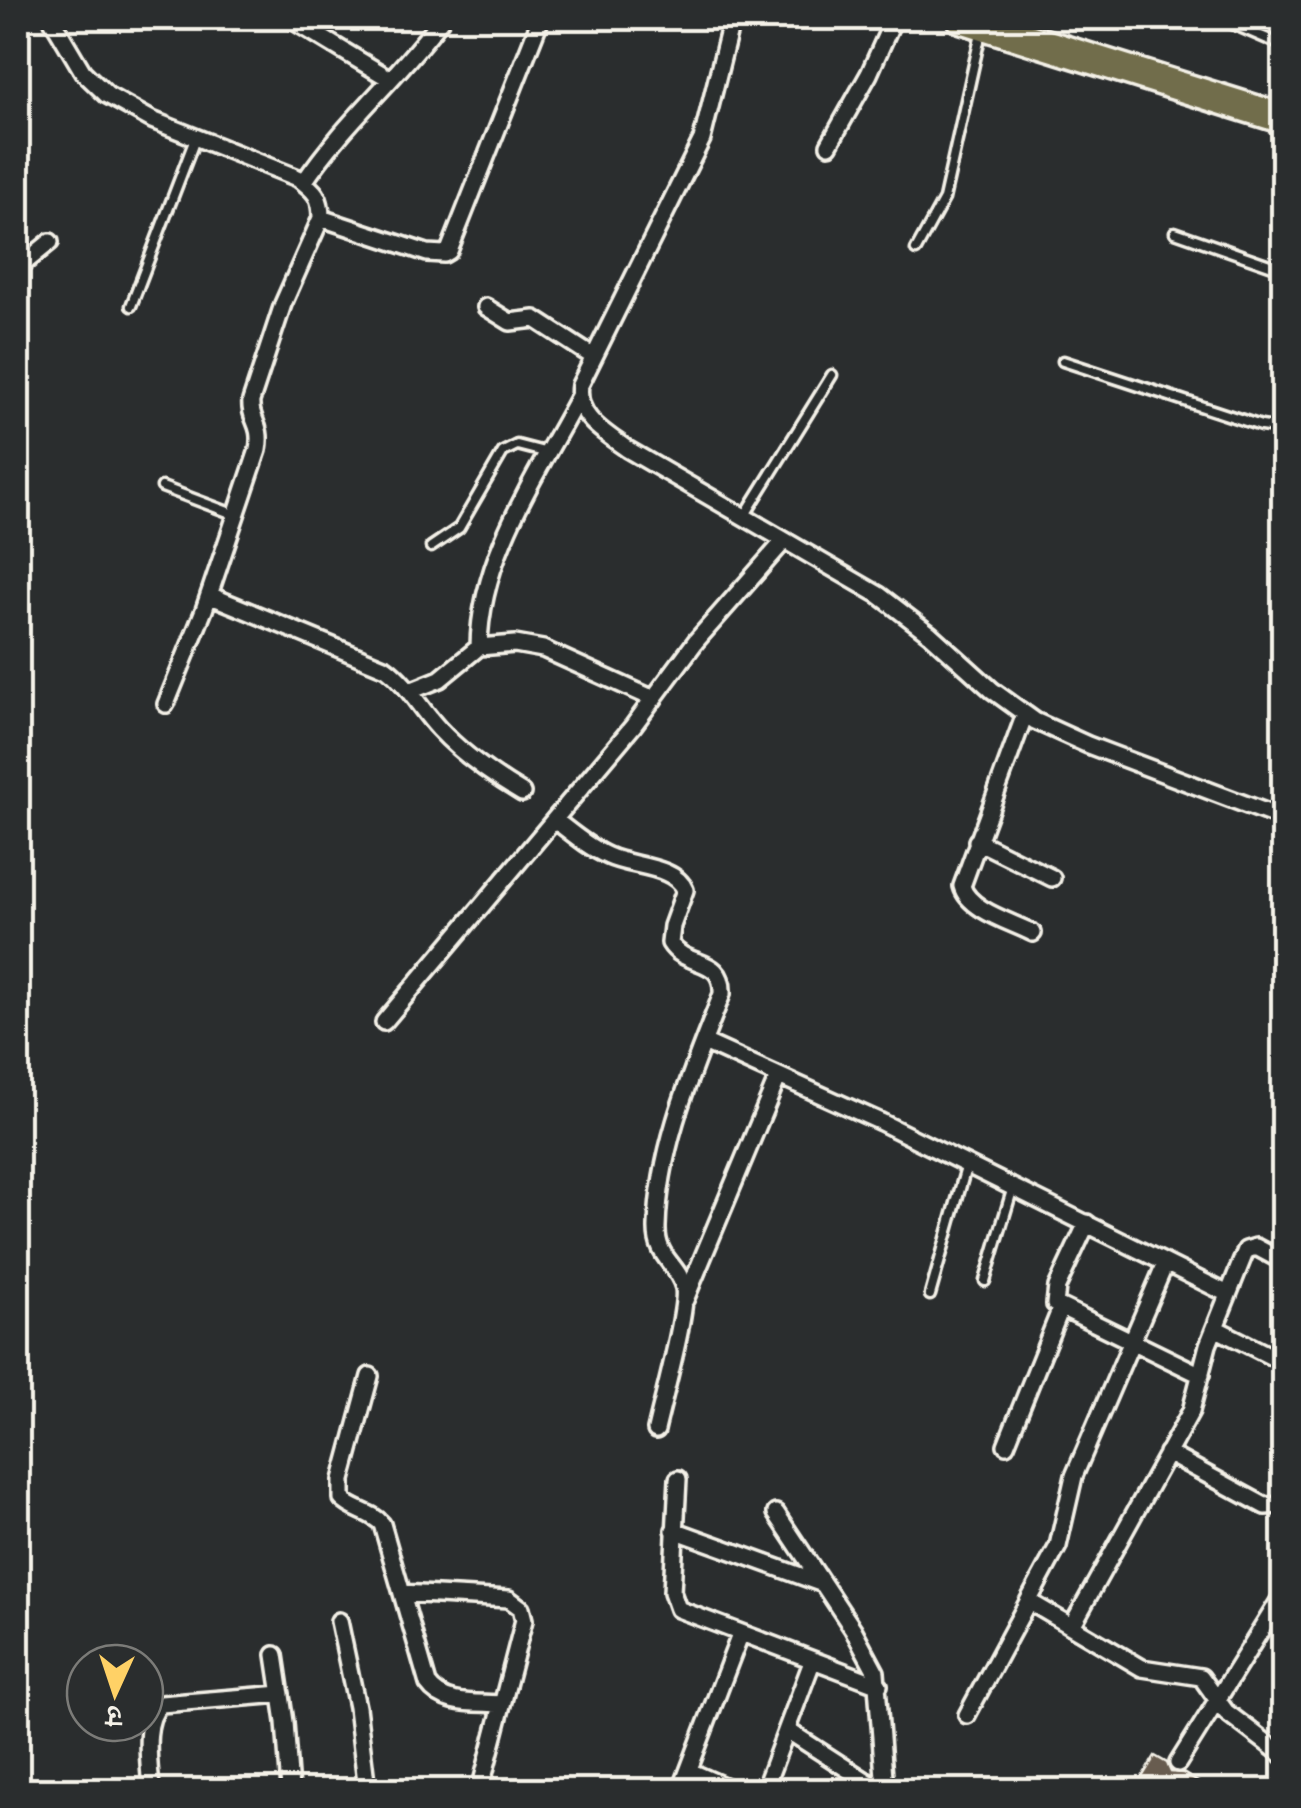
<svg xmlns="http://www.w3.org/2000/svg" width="1301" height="1808" viewBox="0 0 1301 1808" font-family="Dekko,'Playpen Sans Deva',sans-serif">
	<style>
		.building { fill: #685c4f; stroke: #f4f1e8; stroke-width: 2.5 }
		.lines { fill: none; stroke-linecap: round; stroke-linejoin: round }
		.lane-casing { stroke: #f4f1e8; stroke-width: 15 }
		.street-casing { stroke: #f4f1e8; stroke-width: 22 }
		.highway-casing { stroke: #f4f1e8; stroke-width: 35 }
		.lane { stroke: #2a2d2e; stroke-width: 8 }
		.street { stroke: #2a2d2e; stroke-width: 15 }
		.highway { stroke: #716d4b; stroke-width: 28 }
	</style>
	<rect width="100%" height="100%" fill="#2a2d2e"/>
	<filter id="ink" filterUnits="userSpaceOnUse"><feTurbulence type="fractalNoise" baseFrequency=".01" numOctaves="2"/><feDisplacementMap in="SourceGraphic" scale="20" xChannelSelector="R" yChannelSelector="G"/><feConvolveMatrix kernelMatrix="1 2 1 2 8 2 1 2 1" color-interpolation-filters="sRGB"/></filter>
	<g filter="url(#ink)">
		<path class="building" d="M 1155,1756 L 1167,1763 L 1171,1772 L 1183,1773 L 1211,1790 L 1134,1790 Z"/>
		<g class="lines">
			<defs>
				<path id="lane" d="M 1219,18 L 1284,46
					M 1175,232 L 1284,270
					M 916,250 L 944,199 L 982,28
					M 131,306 L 195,139
					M 1063,361 L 1261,426 L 1275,428 L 1284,424
					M 162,487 L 236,515
					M 745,515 L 832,375
					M 431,547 L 459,528 L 503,452 L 517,445 L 548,453
					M 985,1281 L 1013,1187
					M 930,1295 L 967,1164"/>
				<path id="street" d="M 51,18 L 83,72 L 107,95 L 152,120 L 298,178 C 315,191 321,196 321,218 L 283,304 L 251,401 C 249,420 263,423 258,450 L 204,610 L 166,704
					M 289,18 L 390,79
					M 732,18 L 702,139 L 580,385 C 575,417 604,432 627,449 L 879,595 L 930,634 L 992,690 L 1035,721 L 1088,745 L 1284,819
					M 829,145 L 869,74 L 894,18
					M 304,182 C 344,122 400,76 442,18
					M 321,218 L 427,253 L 444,254 L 449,251 L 541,18
					M 18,268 L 50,242
					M 486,307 L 510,322 L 535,319 L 592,356
					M 209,595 L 386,668 C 408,684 420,709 439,729 C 463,755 492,775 522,793
					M 479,647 C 480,556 537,475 579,396
					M 410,691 L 440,679 L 479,647 L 515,644 L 543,649 L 654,699
					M 1025,714 L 962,886 C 968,910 1012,922 1033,933
					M 555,820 C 572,833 588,847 608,856 C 631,867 675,865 685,890 L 672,926 L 670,943 C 686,969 724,955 722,994 C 693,1069 659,1145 657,1227 C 656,1259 678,1263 684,1288 C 688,1309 662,1403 656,1430
					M 977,841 L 1052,878
					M 384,1022 L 633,726 L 696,641 L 784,541
					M 704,1042 L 881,1122 L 1228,1294
					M 1087,1223 L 1057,1287 L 1055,1304 L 1201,1375
					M 685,1300 L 778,1077
					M 1215,1328 L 1284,1363
					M 370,1376 L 342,1480 L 342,1499 C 353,1511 371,1511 382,1524 L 428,1684 C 444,1707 476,1702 501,1704
					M 1006,1445 L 1061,1308
					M 1167,1453 L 1265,1506 L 1284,1505
					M 678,1479 L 672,1592 L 678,1609 L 879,1685
					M 776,1513 L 853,1629 L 876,1672 L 885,1790
					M 674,1530 L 823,1584
					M 402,1593 L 509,1599 L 521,1608 L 524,1620 L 480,1790
					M 1030,1602 L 1142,1668 L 1201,1677 L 1226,1712 L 1284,1756
					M 339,1621 L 357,1707 L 367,1790
					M 1072,1626 L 1191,1411 L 1208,1345 L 1246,1250 L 1256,1247 L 1284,1262
					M 275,1655 L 285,1722 L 290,1790
					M 967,1715 L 1058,1546 L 1074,1476 L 1165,1264
					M 787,1730 L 880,1790
					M 1178,1763 L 1284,1593
					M 689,1771 L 733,1790
					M 151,1790 C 150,1766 141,1721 161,1704 L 281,1694
					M 681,1790 L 740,1635
					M 764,1790 L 812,1662
					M 1281,1790 L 1284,1786"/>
				<path id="highway" d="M 961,18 L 1284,119"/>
			</defs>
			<use href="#lane" class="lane-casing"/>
			<use href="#street" class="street-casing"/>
			<use href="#highway" class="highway-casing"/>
			<use href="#lane" class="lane"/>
			<use href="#street" class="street"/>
			<use href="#highway" class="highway"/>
		</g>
	</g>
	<rect width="1301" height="1808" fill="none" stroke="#2a2d2e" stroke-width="60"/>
	<rect x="30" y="30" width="1241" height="1748" fill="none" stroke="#f4f1e8" stroke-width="4" filter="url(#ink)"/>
	<g transform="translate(115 1693) rotate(183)"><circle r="48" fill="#2a2d2e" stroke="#7b7b78" stroke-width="2.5"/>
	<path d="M0-8L18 38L0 25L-18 38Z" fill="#ffd166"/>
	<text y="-15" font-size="28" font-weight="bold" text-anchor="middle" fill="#f4f1e8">उ</text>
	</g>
</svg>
